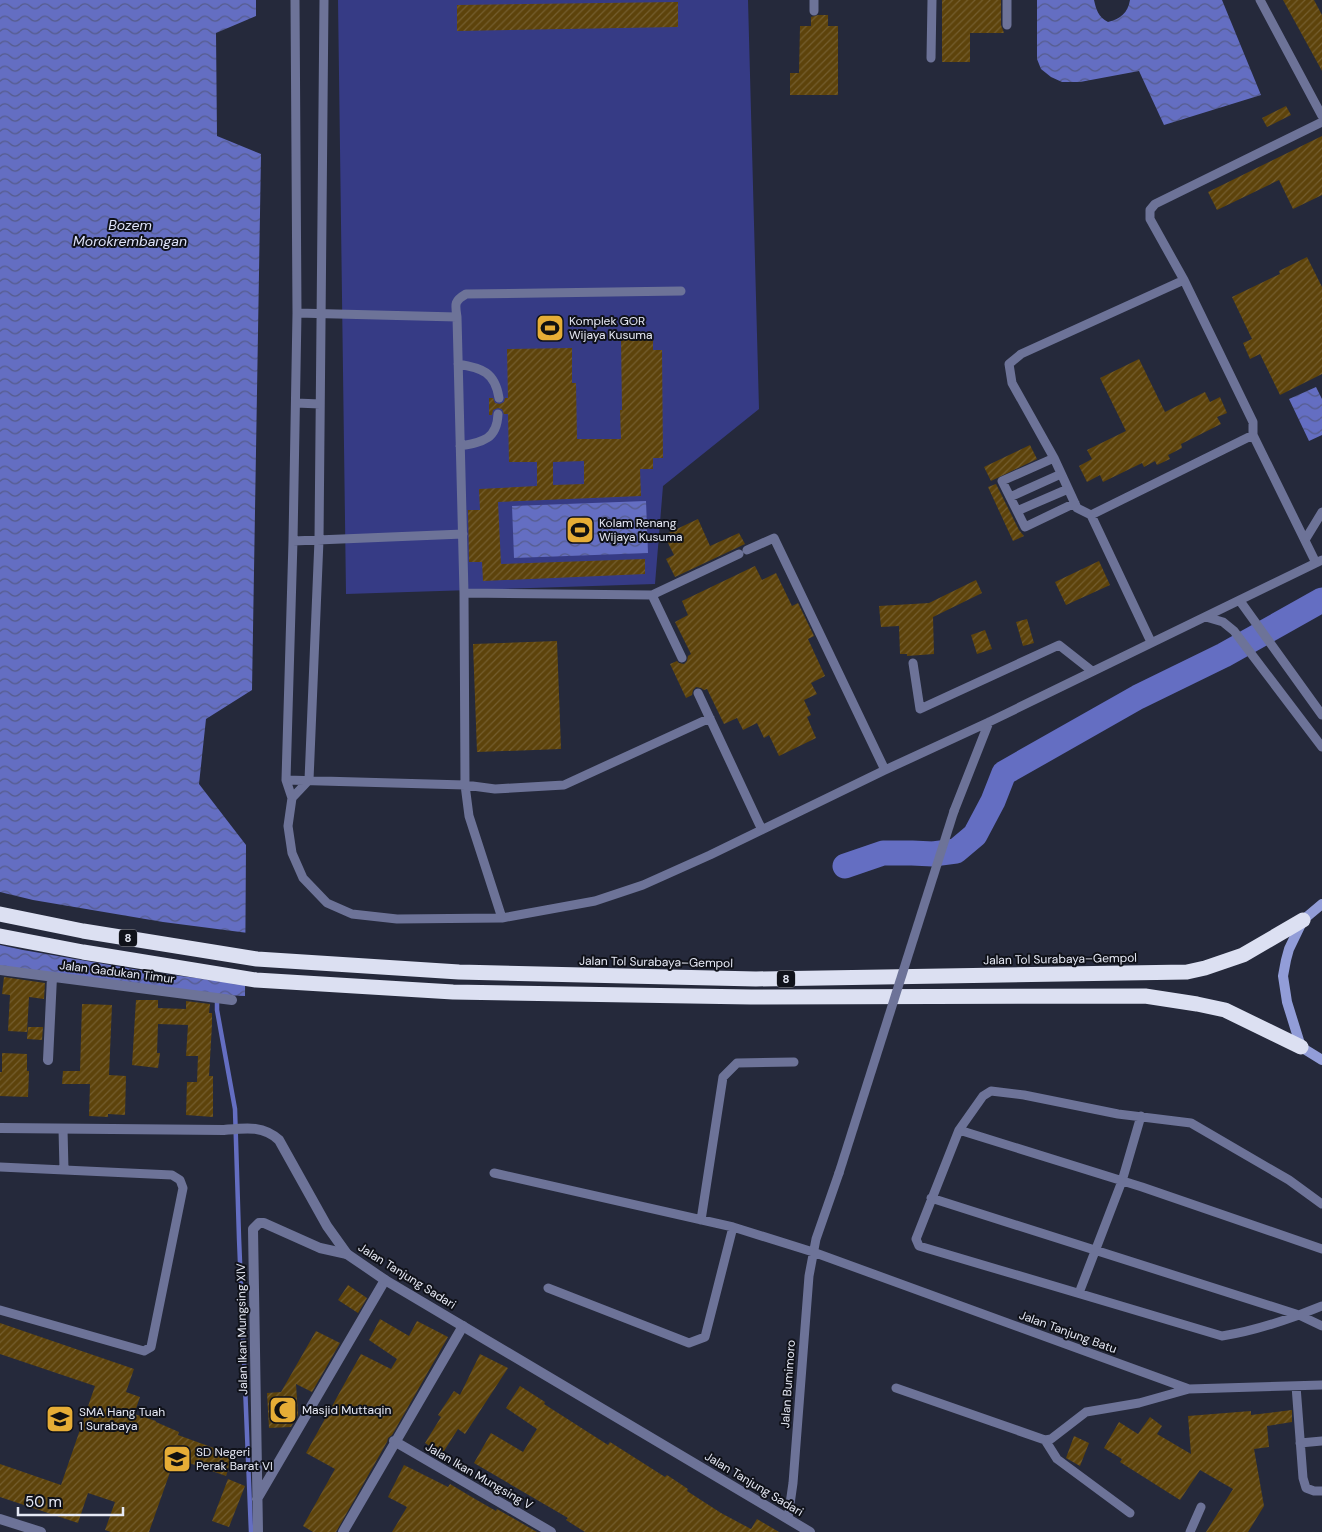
<svg xmlns="http://www.w3.org/2000/svg" width="1322" height="1532" viewBox="0 0 1322 1532" font-family="'DM Sans',sans-serif">
	<style>
		.garden { fill: #363b85 }
		.water { fill: url(#water-waves) }
		.pier { fill: #25293b }
		.lines { fill: none; stroke-linecap: round; stroke-linejoin: round }
		.stream { stroke: #646ec2; stroke-width: 4.5 }
		.river { stroke: #646ec2; stroke-width: 25 }
		.building { fill: url(#building-hatch); fill-rule: evenodd }
		.service { stroke: #6d7398; stroke-width: 9 }
		.minor { stroke: #6d7398; stroke-width: 10 }
		.tertiary { stroke: #6d7398; stroke-width: 10 }
		.secondary { stroke: #929dd8; stroke-width: 10 }
		.motorway { stroke: #dce0f2; stroke-width: 15 }
		.service-bridge { stroke: #6d7398; stroke-width: 9 }
		.labels { text-anchor: middle; stroke-width: 4; stroke-linejoin: round; paint-order: stroke }
		.shield { fill: #10121a; stroke: #a6a8b3; stroke-width: 1 }
		.shield-label { font-size: 11px; font-weight: bold; fill: #e6e9f5 }
		.poi-label { font-size: 12px; fill: #e6e9f5; stroke: #10121a; text-anchor: start }
		.street-label { font-size: 12px; fill: #e6e9f5; stroke: #10121a }
		.water-label { font-size: 14px; font-style: italic; fill: #dee3fa; stroke: #10121a }
	</style>
	<defs>
		<pattern id="water-waves" width="16" height="10" patternUnits="userSpaceOnUse" patternTransform="scale(1.25)"><rect width="16" height="10" fill="#646ec2"/><path d="M0 5q4-4 8 0t8 0" fill="none" stroke="#565c8c"/></pattern>
		<pattern id="building-hatch" width="6" height="6" patternUnits="userSpaceOnUse" patternTransform="scale(1.25)"><rect width="6" height="6" fill="#5d430b"/><path d="M-1 1l2-2M0 6l6-6M5 7l2-2" fill="none" stroke="#745e2f"/></pattern>
	</defs>
	<rect width="100%" height="100%" fill="#25293b"/>
	<path class="garden" d="M 338,0 L 748,0 L 759,409 L 663,486 L 655,584 L 346,594 Z"/>
	<path class="water" d="M 0,0 L 256,0 L 256,16 L 216,33 L 217,136 L 261,154 L 252,690 L 206,719 L 199,784 L 246,845 L 245,996 L 217,995 L 0,967 Z
		M 1037,0 L 1094,0 C 1096,9 1098,17 1108,22 C 1120,19 1128,13 1130,0 L 1222,0 L 1261,95 L 1164,125 L 1139,71 L 1080,82 L 1062,82 L 1051,77 L 1041,69 L 1037,59 Z
		M 1316,387 L 1322,399 L 1322,435 L 1309,441 L 1289,399 Z
		M 646,501 L 648,553 L 514,558 L 512,506 Z"/>
	<path class="pier" d="M 0,892 L 33,900 L 163,922 L 248,933 L 248,958 L 245,984 L 156,973 L 23,950 L 0,945 Z"/>
	<g class="lines">
		<path class="stream" d="M 217,998 L 217,1010 L 235,1109 L 239,1238 L 251,1532"/>
		<path class="river" d="M 845,866 L 883,853 L 912,853 L 933,854 L 956,851 L 975,835 L 993,801 L 1004,773 L 1138,697 L 1224,655 L 1322,600"/>
	</g>
	<path class="building" d="M 942,0 L 1001,0 L 1001,25 L 1004,33 L 970,33 L 970,62 L 942,62 Z
		M 1283,0 L 1314,0 L 1322,15 L 1322,71 Z
		M 678,2 L 678,27 L 457,31 L 457,5 Z
		M 818,15 L 828,15 L 828,26 L 838,26 L 838,95 L 790,95 L 790,73 L 799,73 L 800,26 L 811,26 L 811,17 Z
		M 1286,106 L 1291,115 L 1267,127 L 1262,118 Z
		M 1322,136 L 1322,195 L 1293,209 L 1279,180 L 1217,210 L 1208,192 Z
		M 1307,257 L 1322,287 L 1322,374 L 1280,395 L 1260,354 L 1250,359 L 1243,343 L 1252,339 L 1232,297 L 1280,274 L 1279,271 Z
		M 653,338 L 653,350 L 662,350 L 663,458 L 653,458 L 653,469 L 640,469 L 641,496 L 498,502 L 501,564 L 645,559 L 645,574 L 483,581 L 482,562 L 469,562 L 468,510 L 480,510 L 479,489 L 537,486 L 537,462 L 509,462 L 508,414 L 504,414 L 502,409 L 498,408 L 493,410 L 492,415 L 489,415 L 489,398 L 493,398 L 495,403 L 500,404 L 504,402 L 505,398 L 508,398 L 507,349 L 572,348 L 572,383 L 576,383 L 577,439 L 621,439 L 620,410 L 622,410 L 621,339 ZM 584,461 L 584,484 L 553,485 L 553,462 Z
		M 1139,359 L 1165,412 L 1205,392 L 1210,402 L 1220,397 L 1227,413 L 1217,417 L 1221,424 L 1181,444 L 1182,448 L 1168,455 L 1170,459 L 1157,465 L 1155,461 L 1144,467 L 1142,463 L 1103,482 L 1100,475 L 1087,482 L 1079,466 L 1092,459 L 1087,450 L 1126,431 L 1100,378 Z
		M 1030,445 L 1037,459 L 991,481 L 984,467 Z
		M 996,484 L 1019,530 L 1024,536 L 1013,541 L 988,487 Z
		M 698,519 L 710,546 L 739,533 L 745,544 L 675,577 L 666,559 L 674,555 L 664,535 Z
		M 1099,561 L 1110,585 L 1066,605 L 1055,582 Z
		M 755,566 L 762,580 L 776,573 L 792,606 L 798,603 L 814,636 L 808,639 L 825,676 L 811,683 L 817,694 L 804,700 L 811,715 L 807,717 L 816,738 L 779,756 L 769,735 L 764,738 L 757,723 L 743,730 L 737,718 L 724,724 L 707,689 L 704,690 L 701,688 L 696,687 L 693,690 L 692,695 L 686,698 L 670,664 L 677,661 L 679,663 L 684,664 L 687,661 L 688,656 L 691,654 L 675,622 L 688,615 L 682,601 Z
		M 976,580 L 982,593 L 933,617 L 934,654 L 907,656 L 907,654 L 900,654 L 899,626 L 881,627 L 879,606 L 929,603 Z
		M 1027,619 L 1034,643 L 1023,646 L 1016,622 Z
		M 985,630 L 992,649 L 977,654 L 971,635 Z
		M 557,641 L 561,749 L 477,752 L 473,644 Z
		M 4,977 L 45,983 L 44,999 L 29,997 L 27,1032 L 8,1031 L 10,995 L 2,994 Z
		M 136,1000 L 158,1000 L 158,1008 L 186,1009 L 186,1001 L 210,1004 L 209,1013 L 212,1013 L 212,1024 L 209,1076 L 213,1076 L 213,1117 L 186,1115 L 187,1082 L 197,1082 L 198,1056 L 186,1056 L 188,1025 L 158,1024 L 157,1053 L 160,1053 L 158,1068 L 132,1065 Z
		M 82,1004 L 112,1005 L 109,1075 L 126,1076 L 125,1115 L 108,1114 L 108,1117 L 89,1116 L 90,1084 L 62,1084 L 63,1071 L 80,1071 Z
		M 28,1027 L 43,1027 L 42,1040 L 27,1039 Z
		M 2,1053 L 27,1054 L 27,1071 L 29,1071 L 28,1097 L 0,1096 L 0,1072 L 2,1072 Z
		M 348,1285 L 367,1298 L 358,1313 L 338,1300 Z
		M 380,1319 L 409,1336 L 417,1321 L 448,1337 L 392,1435 L 388,1438 L 387,1442 L 336,1532 L 313,1532 L 303,1526 L 335,1469 L 306,1453 L 361,1354 L 391,1369 L 397,1359 L 369,1340 Z
		M 0,1323 L 134,1369 L 126,1392 L 140,1397 L 134,1414 L 156,1421 L 156,1422 L 179,1432 L 178,1435 L 233,1455 L 226,1476 L 175,1458 L 149,1532 L 111,1532 L 105,1530 L 115,1502 L 88,1493 L 78,1523 L 0,1497 L 0,1464 L 61,1485 L 95,1386 L 0,1354 Z
		M 316,1331 L 340,1343 L 312,1392 L 296,1384 L 298,1415 L 291,1427 L 269,1428 L 267,1393 L 281,1392 Z
		M 480,1354 L 508,1368 L 465,1434 L 458,1429 L 442,1454 L 425,1443 L 441,1417 L 438,1415 L 454,1391 L 460,1395 Z
		M 520,1386 L 545,1402 L 544,1404 L 608,1445 L 610,1442 L 665,1477 L 667,1475 L 688,1489 L 687,1491 L 721,1513 L 751,1529 L 757,1519 L 779,1532 L 585,1532 L 566,1520 L 568,1518 L 474,1463 L 491,1433 L 523,1452 L 537,1429 L 506,1408 Z
		M 1292,1410 L 1292,1422 L 1267,1426 L 1269,1447 L 1254,1449 L 1264,1506 L 1248,1532 L 1206,1532 L 1233,1489 L 1200,1470 L 1180,1500 L 1120,1462 L 1122,1459 L 1104,1448 L 1119,1422 L 1138,1434 L 1150,1417 L 1162,1426 L 1157,1434 L 1191,1454 L 1188,1416 L 1251,1411 L 1251,1415 Z
		M 1074,1436 L 1089,1443 L 1080,1466 L 1066,1458 Z
		M 404,1465 L 448,1487 L 450,1484 L 475,1499 L 496,1511 L 497,1509 L 537,1532 L 392,1532 L 407,1507 L 388,1497 Z
		M 228,1479 L 245,1486 L 229,1527 L 212,1521 Z"/>
	<g class="lines">
		<path class="service" d="M 295,0 L 297,313 L 293,541 L 286,780 L 292,798 L 288,826 L 292,853 L 303,878 L 327,903 L 352,914 L 397,919 L 502,918 L 595,901 L 643,885 L 710,855 L 885,770 L 989,722 L 1322,560
			M 1260,0 L 1322,116
			M 814,11 L 814,0
			M 1007,25 L 1007,0
			M 931,58 L 932,0
			M 297,313 L 457,317 L 464,593 L 465,785 L 469,816 L 502,918
			M 457,317 C 455,304 454,301 466,294 L 681,291
			M 458,364 C 482,368 495,372 499,398
			M 296,403 L 320,404
			M 460,446 C 482,442 497,440 498,414
			M 1054,458 L 1002,481 L 1025,527 L 1075,503
			M 1010,497 L 1061,474
			M 1017,511 L 1068,489
			M 1091,515 L 1253,435
			M 1305,540 L 1322,512
			M 293,541 L 463,534
			M 747,550 L 774,538 L 885,770
			M 1316,563 L 1253,435 L 1253,422 L 1184,280 L 1150,219 L 1150,210 L 1155,204 L 1322,122
			M 464,593 L 652,595 L 682,658
			M 652,595 L 739,554
			M 1240,601 L 1322,715
			M 1206,617 L 1223,622 L 1234,631 L 1322,747
			M 1151,642 L 1091,515 L 1077,508 L 1054,458 L 1012,383 L 1009,364 L 1021,354 L 1184,280
			M 913,663 L 920,709 L 1059,645 L 1092,671
			M 698,693 L 762,830
			M 286,780 L 465,785 L 495,789 L 564,785 L 710,718
			M 292,798 L 309,780 L 319,540 L 324,0
			M 954,811 L 989,722
			M 63,1129 L 64,1170
			M 959,1130 L 1142,1187 L 1322,1249
			M 0,1167 L 172,1175 L 180,1180 L 183,1188 L 151,1347 L 144,1351 L 0,1310
			M 494,1173 L 733,1227 L 813,1252 L 1189,1389 L 1322,1385
			M 931,1198 L 1299,1315 L 1322,1306
			M 1322,1204 L 1289,1180 L 1191,1123 L 1118,1114 L 1024,1095 L 991,1091 L 983,1096 L 959,1130 L 916,1239 L 919,1246 L 1222,1336 C 1249,1332 1274,1324 1299,1315 L 1322,1326
			M 701,1220 L 723,1077 L 737,1063 L 794,1062
			M 548,1288 L 689,1343 L 705,1337 L 733,1227
			M 1079,1293 L 1122,1181 L 1141,1116
			M 1296,1386 L 1303,1478 L 1306,1488 L 1314,1491 L 1322,1491
			M 896,1388 L 1045,1440 L 1051,1439 L 1086,1412 L 1139,1403 L 1189,1389
			M 1045,1440 L 1057,1459 L 1130,1513
			M 1300,1443 L 1322,1441
			M 788,1518 L 793,1483 L 809,1276 L 816,1239 L 839,1173
			M 1190,1532 L 1201,1507"/>
		<path class="minor" d="M 0,970 L 232,1000
			M 48,1060 L 52,977
			M 394,1441 L 551,1532
			M 257,1499 L 385,1280
			M 0,1519 L 41,1532
			M 258,1532 L 253,1229 L 259,1223 L 264,1223 L 320,1248 L 347,1254
			M 343,1532 L 463,1326"/>
		<path class="tertiary" d="M 0,1128 L 224,1130 C 245,1128 263,1125 279,1140 L 327,1226 L 347,1254 L 385,1280 L 810,1532"/>
		<path class="secondary" d="M 1322,904 L 1303,920 L 1289,949 L 1286,960 L 1283,976 L 1287,1002 L 1301,1047 L 1322,1060"/>
		<path class="motorway" d="M 0,914 L 83,931 L 257,959 L 459,972 L 756,979 L 1187,972 L 1205,968 L 1243,955 L 1303,920
			M 0,936 L 83,952 L 256,980 L 453,992 L 751,997 L 1145,996 L 1197,1004 L 1225,1010 L 1301,1047"/>
		<path class="service-bridge" d="M 839,1173 L 954,811"/>
	</g>
	<defs>
		<symbol id="stadium-square" viewBox="-11 -11 22 22"><rect x="-9" y="-9" width="18" height="18" rx="4" fill="#e6ad36" stroke="#10121a"/><path d="M0-5a6.5 5 0 1 0 0 10a6.5 5 0 1 0 0-10ZM-3.5-1.8h7v3.6h-7Z" fill="#111"/></symbol>
		<symbol id="mosque-square" viewBox="-11 -11 22 22"><rect x="-9" y="-9" width="18" height="18" rx="4" fill="#e6ad36" stroke="#10121a"/><path d="M3.5-4.9A6 6 0 1 0 3.5 4.9A5 5 0 1 1 3.5-4.9Z" fill="#111"/></symbol>
		<symbol id="school-square" viewBox="-11 -11 22 22"><rect x="-9" y="-9" width="18" height="18" rx="4" fill="#e6ad36" stroke="#10121a"/><path d="M0-5L7-2L0 1L-7-2ZM-4 1L0 2.5L4 1V4Q0 6-4 4Z" fill="#111"/></symbol>
	</defs>
	<g fill-rule="evenodd">
		<use href="#stadium-square" x="534" y="312" width="32" height="32"/>
		<use href="#stadium-square" x="564" y="514" width="32" height="32"/>
		<use href="#mosque-square" x="267" y="1394" width="32" height="32"/>
		<use href="#school-square" x="44" y="1403" width="32" height="32"/>
		<use href="#school-square" x="161" y="1443" width="32" height="32"/>
	</g>
	<g class="labels">
		<g class="shield">
			<rect x="119" y="929.5" width="18" height="17" rx="4"/>
			<rect x="777" y="970.5" width="18" height="17" rx="4"/>
		</g>
		<g class="shield-label">
			<text x="128" y="942">8</text>
			<text x="786" y="983">8</text>
		</g>
		<g class="poi-label">
			<text x="569" y="325">Komplek GOR<tspan x="569" dy="14">Wijaya Kusuma</tspan></text>
			<text x="599" y="527">Kolam Renang<tspan x="599" dy="14">Wijaya Kusuma</tspan></text>
			<text x="302" y="1414">Masjid Muttaqin</text>
			<text x="79" y="1416">SMA Hang Tuah<tspan x="79" dy="14">1 Surabaya</tspan></text>
			<text x="196" y="1456">SD Negeri<tspan x="196" dy="14">Perak Barat VI</tspan></text>
		</g>
		<g class="street-label">
			<text transform="translate(1060 959) rotate(-1)" y="4">Jalan Tol Surabaya–Gempol</text>
			<text transform="translate(656 962) rotate(1)" y="4">Jalan Tol Surabaya–Gempol</text>
			<text transform="translate(117 972) rotate(7)" y="4">Jalan Gadukan Timur</text>
			<text transform="translate(407 1276) rotate(32)" y="4">Jalan Tanjung Sadari</text>
			<text transform="translate(242 1329) rotate(-91)" y="4">Jalan Ikan Mungsing XIV</text>
			<text transform="translate(1068 1332) rotate(20)" y="4">Jalan Tanjung Batu</text>
			<text transform="translate(788 1384) rotate(-86)" y="4">Jalan Bumimoro</text>
			<text transform="translate(479 1476) rotate(30)" y="4">Jalan Ikan Mungsing V</text>
			<text transform="translate(754 1484) rotate(31)" y="4">Jalan Tanjung Sadari</text>
		</g>
		<g class="water-label">
			<text x="130" y="230">Bozem<tspan x="130" dy="16">Morokrembangan</tspan></text>
		</g>
	</g>
	<path d="M18 1507v8h105v-8" fill="none" stroke="#e6e9f5" stroke-width="2.5"/>
	<text x="25" y="1507" font-size="15" fill="#e6e9f5" stroke="#10121a" stroke-width="4" paint-order="stroke">50 m</text>
</svg>
